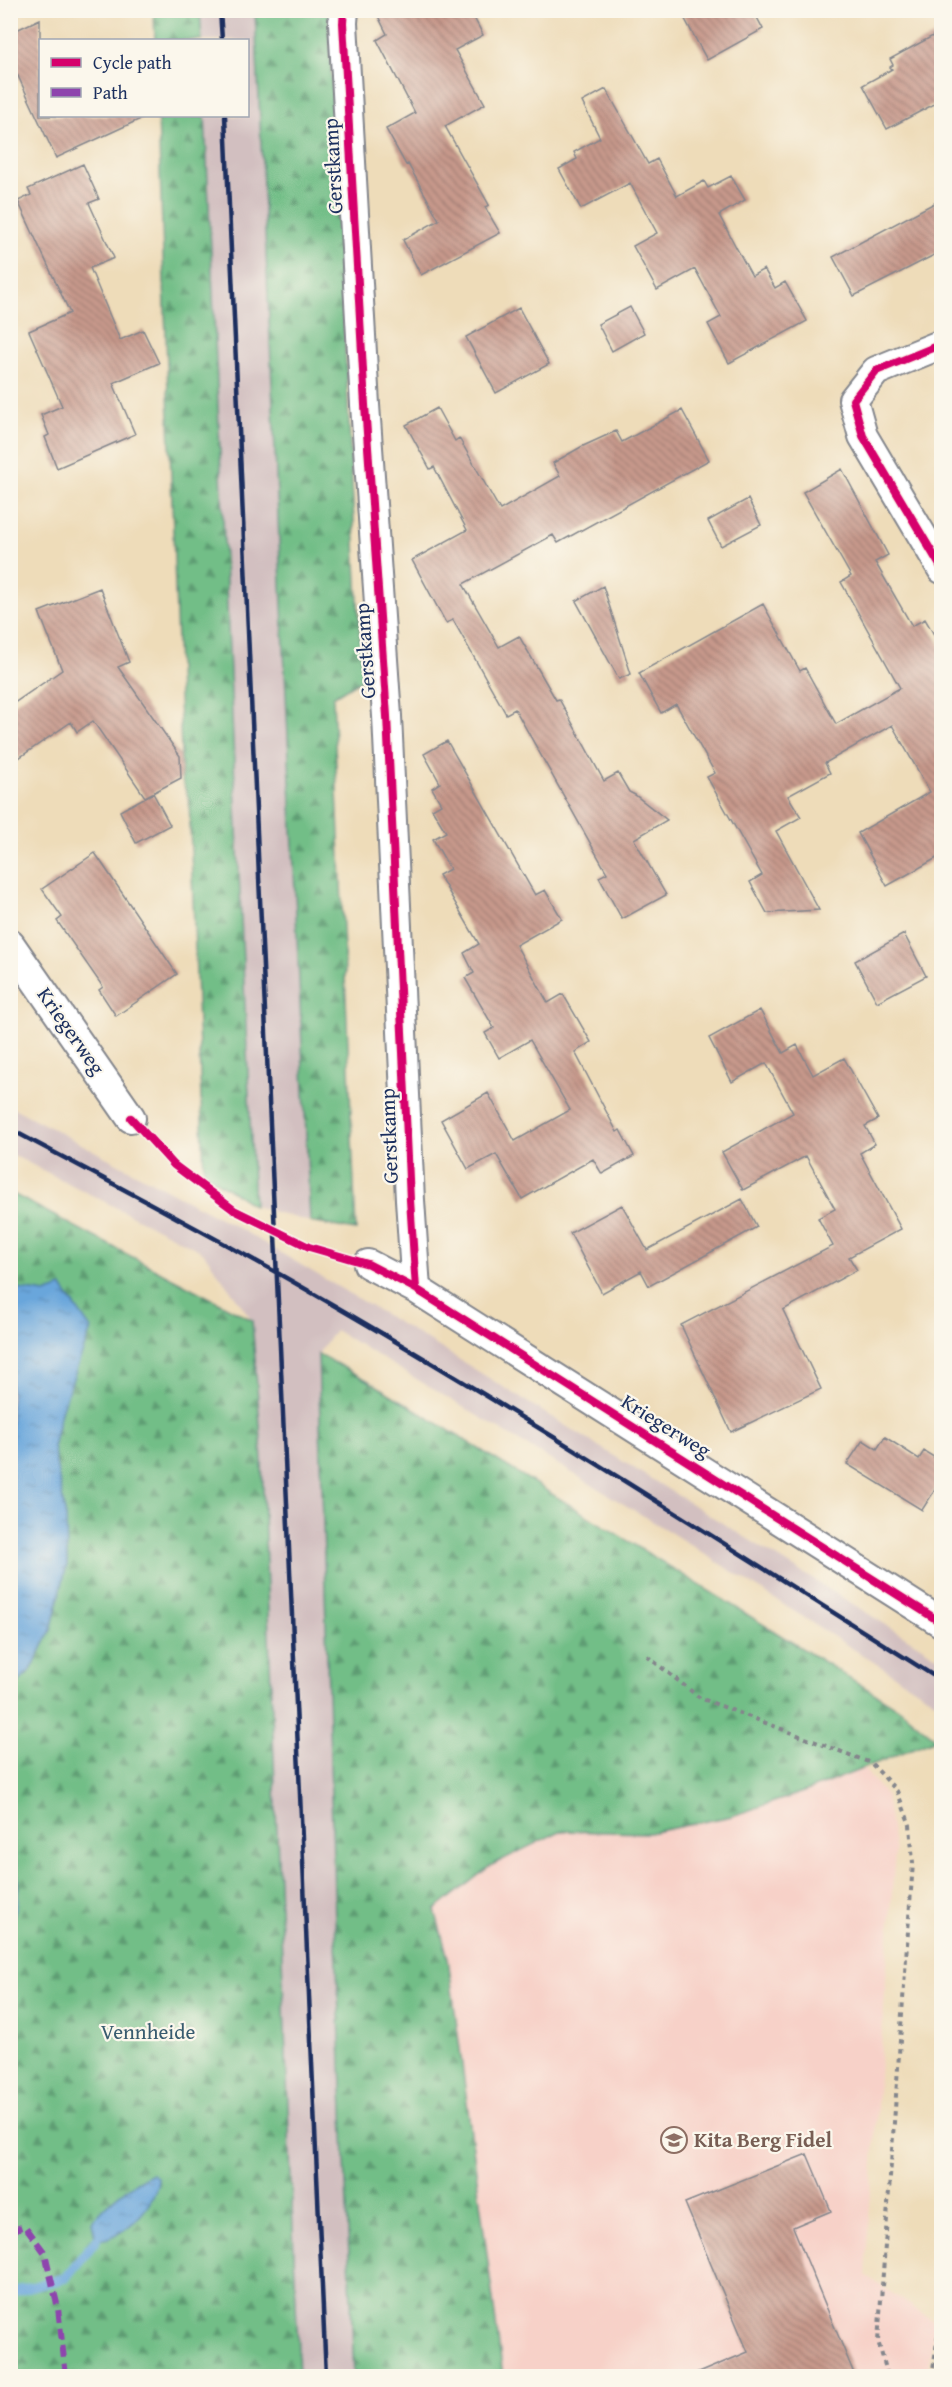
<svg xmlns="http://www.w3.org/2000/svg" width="952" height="2387" viewBox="0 0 952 2387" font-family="'Gentium Book Plus',serif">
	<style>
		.built { fill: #f7d1c8 }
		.railway { fill: #d2bfc0 }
		.forest { fill: url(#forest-firs); stroke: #467672; stroke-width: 1.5 }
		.water { fill: url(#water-ripples); stroke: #426a9c; stroke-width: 1.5 }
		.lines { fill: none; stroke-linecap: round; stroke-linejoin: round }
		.stream { stroke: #69a6db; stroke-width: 10 }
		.building { fill: url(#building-back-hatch) }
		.minor-casing { stroke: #84868c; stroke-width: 32 }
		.path { stroke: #84868c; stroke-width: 4; stroke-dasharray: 4.5 4.5; stroke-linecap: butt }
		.minor { stroke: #fff; stroke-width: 28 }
		.rail { stroke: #1b2f5e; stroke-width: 4.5 }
		.quiet { stroke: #8e44ad; stroke-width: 6; stroke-dasharray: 12 6; stroke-linecap: butt }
		.cycleway-casing { stroke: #fbf7ec; stroke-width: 11 }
		.cycleway { stroke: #d6006c; stroke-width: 8 }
		.labels { text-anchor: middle; stroke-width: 4.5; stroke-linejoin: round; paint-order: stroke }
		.street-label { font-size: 21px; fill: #1b2f5e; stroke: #fbf7ec }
		.park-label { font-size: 21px; fill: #385b6f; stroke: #fbf7ec }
		.education-label { font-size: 21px; font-weight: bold; fill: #785e54; stroke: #fbf7ec; text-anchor: start }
	</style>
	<defs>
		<pattern id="forest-firs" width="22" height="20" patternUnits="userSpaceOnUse" patternTransform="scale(1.5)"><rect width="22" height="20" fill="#72be87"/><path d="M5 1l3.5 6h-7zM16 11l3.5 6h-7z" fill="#5d9b72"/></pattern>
		<pattern id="water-ripples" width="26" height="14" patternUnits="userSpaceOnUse" patternTransform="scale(1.5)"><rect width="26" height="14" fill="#69a6db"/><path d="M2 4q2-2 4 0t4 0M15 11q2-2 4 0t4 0" fill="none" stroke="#5688b5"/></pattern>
		<pattern id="building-back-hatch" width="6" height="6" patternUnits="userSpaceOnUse" patternTransform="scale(1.5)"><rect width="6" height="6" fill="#c7998b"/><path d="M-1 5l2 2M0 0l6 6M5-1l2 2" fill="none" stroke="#a17d75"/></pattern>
	</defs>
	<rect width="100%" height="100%" fill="#fbf7ec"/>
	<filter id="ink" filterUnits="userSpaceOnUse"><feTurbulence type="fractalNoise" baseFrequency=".0167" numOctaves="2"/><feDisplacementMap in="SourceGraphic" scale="12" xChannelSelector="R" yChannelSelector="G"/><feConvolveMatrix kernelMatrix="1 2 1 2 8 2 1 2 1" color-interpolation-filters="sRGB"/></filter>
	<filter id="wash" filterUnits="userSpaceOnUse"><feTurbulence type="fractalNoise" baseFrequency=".008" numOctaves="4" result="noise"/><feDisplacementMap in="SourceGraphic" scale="24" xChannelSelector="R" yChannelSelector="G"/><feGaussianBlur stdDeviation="1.35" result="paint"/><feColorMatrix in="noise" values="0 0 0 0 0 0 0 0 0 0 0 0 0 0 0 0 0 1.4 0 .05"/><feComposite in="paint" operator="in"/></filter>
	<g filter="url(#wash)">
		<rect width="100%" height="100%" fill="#eedcb9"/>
		<path class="built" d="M 863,1768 L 886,1796 L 895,1852 L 865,2275 L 935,2322 L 927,2376 L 503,2376 L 448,1958 L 435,1910 L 490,1866 L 560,1831 L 649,1833 L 732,1816 L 812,1789 Z"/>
		<path class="railway" d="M 200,11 L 255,11 L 310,1222 L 254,1206 L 205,116 L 248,116 L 248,40 L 202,40 Z
			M 10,1106 L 237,1227 L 426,1339 L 941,1659 L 941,1705 L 670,1532 L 335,1330 L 318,1354 L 334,1894 L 354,2376 L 299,2376 L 252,1320 L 203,1252 L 11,1154 Z"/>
		<path class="forest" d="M 154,11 L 200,11 L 202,40 L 155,40 Z
			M 255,11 L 328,11 L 362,679 L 333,697 L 356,1230 L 310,1222 Z
			M 158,116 L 205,116 L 254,1206 L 204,1173 L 189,800 L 182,780 Z
			M 11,1193 L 252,1320 L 261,1439 L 299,2376 L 11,2376 L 10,1920 L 14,1915 L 19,1887 L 10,1830 L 11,1690 L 31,1670 L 51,1630 L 67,1564 L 66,1518 L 53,1447 L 61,1411 L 45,1293 L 11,1288 Z
			M 318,1354 L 369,1381 L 900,1709 L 936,1739 L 812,1789 L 732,1816 L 649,1833 L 560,1831 L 490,1866 L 435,1910 L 448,1958 L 503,2376 L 354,2376 L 334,1894 Z"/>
		<path class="water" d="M 62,1287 L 91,1329 L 61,1411 L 53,1447 L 66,1518 L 67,1564 L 51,1630 L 31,1670 L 11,1690 L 11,1288 L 45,1293 Z
			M 11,1830 C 13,1854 26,1900 11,1920 Z
			M 152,2173 L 158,2178 C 157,2205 123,2240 96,2240 L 92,2222 C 108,2200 129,2186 152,2173 Z"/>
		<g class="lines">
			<path class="stream" d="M 10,2293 L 65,2278 L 96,2240"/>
		</g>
		<g id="blocks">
			<path class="building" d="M 375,10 L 470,10 L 483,35 L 455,50 L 485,104 L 445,126 L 489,205 L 485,207 L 500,233 L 421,275 L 403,240 L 439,220 L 408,164 L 406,165 L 386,129 L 415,113 L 377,40 L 387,34 Z
				M 680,10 L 753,10 L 763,29 L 707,60 Z
				M 40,19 L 40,116 L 147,116 L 56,158 L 18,76 L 10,79 L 10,33 Z
				M 942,31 L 942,100 L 887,129 L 863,85 L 892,69 L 890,67 L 893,65 L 890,59 Z
				M 606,89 L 648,164 L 657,159 L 677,196 L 704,181 L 708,188 L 731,176 L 745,200 L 719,215 L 737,249 L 752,276 L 764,269 L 775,288 L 785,282 L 807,321 L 729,363 L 708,324 L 721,317 L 695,269 L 657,290 L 633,246 L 657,233 L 630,183 L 581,209 L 559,169 L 577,159 L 574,152 L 600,138 L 582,102 Z
				M 83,164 L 99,199 L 89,203 L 114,258 L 90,268 L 120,340 L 143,330 L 159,363 L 113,383 L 135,434 L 57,468 L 45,437 L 49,435 L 41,415 L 62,406 L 29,331 L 70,313 L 18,201 L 31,195 L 28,189 Z
				M 942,199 L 942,251 L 854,296 L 833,257 Z
				M 630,307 L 644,333 L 612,351 L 598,324 Z
				M 519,308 L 549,364 L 496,393 L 466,337 Z
				M 437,408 L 455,441 L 459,438 L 500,510 L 560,476 L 553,463 L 581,447 L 616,431 L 622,442 L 682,410 L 709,460 L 558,543 L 553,535 L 463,584 L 499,647 L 519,636 L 556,700 L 559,699 L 604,781 L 618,773 L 629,792 L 635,795 L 667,820 L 634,839 L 666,895 L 622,919 L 599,877 L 607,873 L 515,709 L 506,714 L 453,620 L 446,623 L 412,560 L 467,530 L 434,467 L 430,469 L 406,425 Z
				M 842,469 L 888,555 L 875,562 L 912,626 L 925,619 L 942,648 L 942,855 L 887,886 L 858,833 L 930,792 L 892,725 L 825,763 L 830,773 L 788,796 L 801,817 L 776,831 L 819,910 L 767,913 L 750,882 L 762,875 L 707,777 L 715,773 L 676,704 L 661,713 L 639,673 L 763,604 L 800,671 L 805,668 L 836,724 L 900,688 L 841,582 L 851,576 L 803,492 Z
				M 748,499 L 761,525 L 721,546 L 708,521 Z
				M 603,586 L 631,674 L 619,679 L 576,601 Z
				M 100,588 L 129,662 L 118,667 L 180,756 L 181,778 L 145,797 L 93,721 L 77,732 L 71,722 L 10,764 L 10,706 L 62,670 L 39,612 Z
				M 447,741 L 535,895 L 545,890 L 562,919 L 516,945 L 548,1003 L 563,994 L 591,1042 L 575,1052 L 617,1132 L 620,1130 L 634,1156 L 602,1174 L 593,1159 L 522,1199 L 496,1154 L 468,1169 L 441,1120 L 488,1093 L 515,1141 L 570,1110 L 530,1040 L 499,1058 L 485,1033 L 494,1028 L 465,978 L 474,973 L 464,953 L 479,944 L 439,875 L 450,869 L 433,839 L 446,832 L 432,809 L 441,804 L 432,788 L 440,783 L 424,754 Z
				M 153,793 L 170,825 L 136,843 L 120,811 Z
				M 95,853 L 177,974 L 116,1016 L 99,990 L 103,987 L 57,921 L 62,917 L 42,889 Z
				M 904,934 L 926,976 L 877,1002 L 855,961 Z
				M 760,1010 L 783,1053 L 797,1045 L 813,1075 L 844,1058 L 878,1119 L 865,1126 L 875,1144 L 860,1153 L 901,1229 L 849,1257 L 857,1270 L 783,1310 L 821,1389 L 731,1432 L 681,1325 L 833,1246 L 818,1218 L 835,1209 L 806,1156 L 743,1190 L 722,1152 L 793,1113 L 766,1063 L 732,1082 L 709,1038 Z
				M 742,1199 L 757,1227 L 649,1286 L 641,1271 L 602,1293 L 570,1233 L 622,1205 L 647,1250 Z
				M 885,1437 L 919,1459 L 924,1451 L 942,1462 L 942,1479 L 922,1510 L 847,1464 L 863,1440 L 877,1449 Z
				M 807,2154 L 831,2211 L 793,2227 L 855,2376 L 691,2376 L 748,2352 L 685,2203 Z"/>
		</g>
	</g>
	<g filter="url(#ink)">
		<use href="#blocks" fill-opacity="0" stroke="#84868c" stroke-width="1.5"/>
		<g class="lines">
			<defs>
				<path id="minor" d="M 344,10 L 343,23 L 365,405 L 387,716 L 410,1200 L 416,1289
					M 942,344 L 876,371 L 853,400 L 863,436 L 942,569
					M 10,944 L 131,1118
					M 368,1264 L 416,1289 L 942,1623"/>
			</defs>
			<use href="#minor" class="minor-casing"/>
			<path class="path" d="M 647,1656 L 700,1698 L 871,1763 L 897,1791 L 910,1825 L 913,1863 L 878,2341 L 888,2376
				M 932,2376 L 942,2308"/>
			<use href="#minor" class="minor"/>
			<path class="rail" d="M 220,10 L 222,40
				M 225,116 L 326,2376
				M 10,1129 C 108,1181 206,1232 302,1287 C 519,1411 730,1548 942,1681"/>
			<path class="quiet" d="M 10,2231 L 25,2226 L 45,2253 L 58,2308 L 66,2376"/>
			<defs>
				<path id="cycleway" d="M 344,10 L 343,23 L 365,405 L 387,716 L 410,1200 L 416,1289
					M 942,344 L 876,371 L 853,400 L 863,436 L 942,569
					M 131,1118 L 174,1165 L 234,1210 L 309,1247 L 368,1264 L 416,1289 L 942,1623"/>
			</defs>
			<use href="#cycleway" class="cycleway-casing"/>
			<use href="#cycleway" class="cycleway"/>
		</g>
	</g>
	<defs>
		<symbol id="school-ring" viewBox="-11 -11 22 22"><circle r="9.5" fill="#fbf7ec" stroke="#8d6e63" stroke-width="1.5"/><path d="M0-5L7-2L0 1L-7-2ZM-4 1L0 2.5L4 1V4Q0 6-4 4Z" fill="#8d6e63"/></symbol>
	</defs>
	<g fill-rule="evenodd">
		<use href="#school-ring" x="659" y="2125" width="30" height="30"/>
	</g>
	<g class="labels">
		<g class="street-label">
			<text transform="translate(333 166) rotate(-93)" y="7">Gerstkamp</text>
			<text transform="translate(365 651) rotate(-94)" y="7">Gerstkamp</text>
			<text transform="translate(71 1031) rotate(55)" y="7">Kriegerweg</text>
			<text transform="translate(389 1136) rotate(-92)" y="7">Gerstkamp</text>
			<text transform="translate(666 1426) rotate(32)" y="7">Kriegerweg</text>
		</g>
		<g class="park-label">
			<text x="148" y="2039">Vennheide</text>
		</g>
		<g class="education-label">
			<text x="694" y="2147">Kita Berg Fidel</text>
		</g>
	</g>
	<rect width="952" height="2387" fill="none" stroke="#fbf7ec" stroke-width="36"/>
	<rect x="39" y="39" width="210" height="78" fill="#fbf7ec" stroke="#a1a7b3" stroke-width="1.5"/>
	<rect x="51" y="58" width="30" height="9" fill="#d6006c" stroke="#a1a7b3" stroke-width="1.5"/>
	<text x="93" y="69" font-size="18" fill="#1b2f5e">Cycle path</text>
	<rect x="51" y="88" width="30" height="9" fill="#8e44ad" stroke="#a1a7b3" stroke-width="1.5"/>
	<text x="93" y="99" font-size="18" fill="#1b2f5e">Path</text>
</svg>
